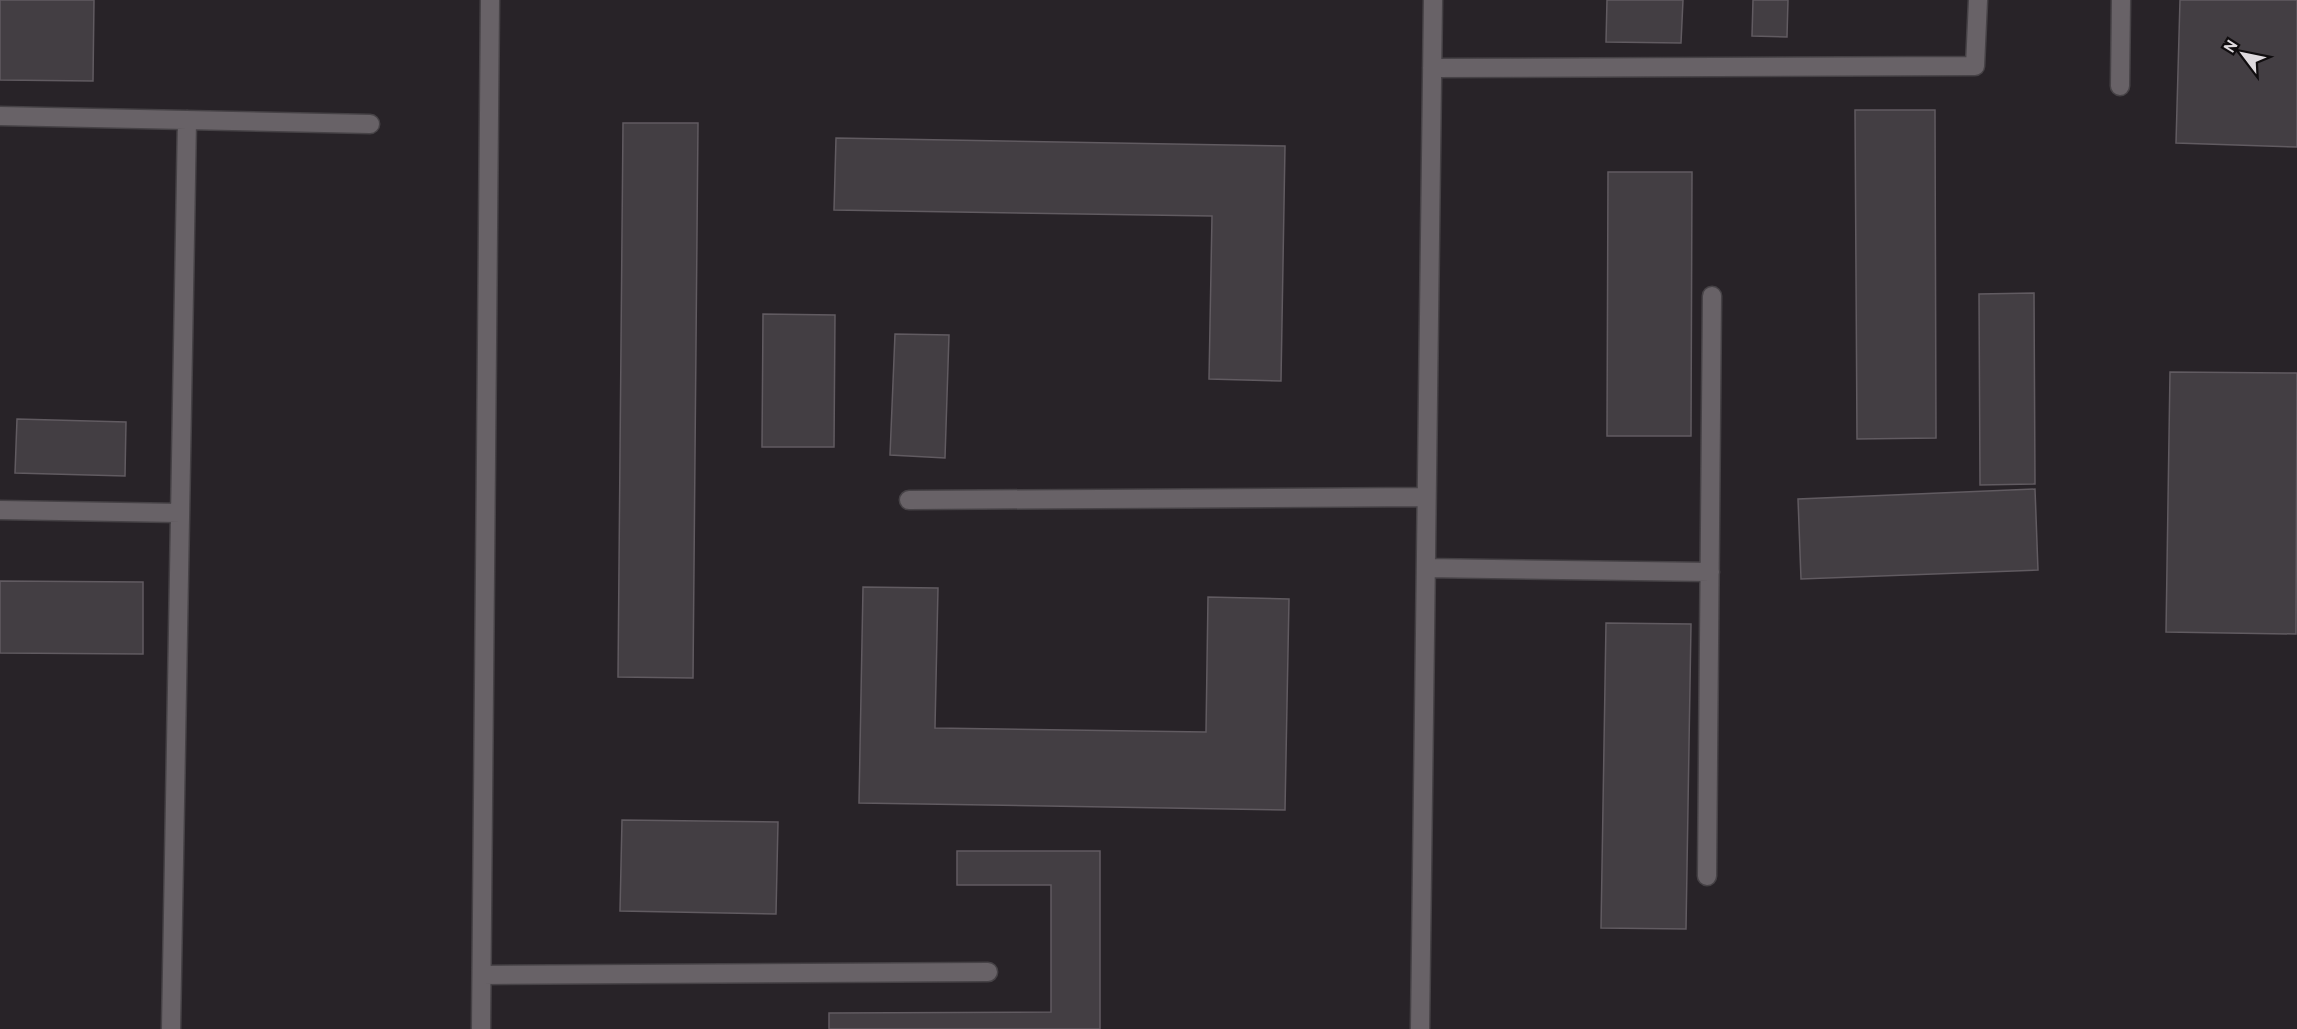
<svg xmlns="http://www.w3.org/2000/svg" width="2297" height="1029" viewBox="0 0 2297 1029" font-family="Overpass,sans-serif">
	<style>
		.building { fill: #433e43; stroke: #615b61; stroke-width: 1.5 }
		.lines { fill: none; stroke-linecap: round; stroke-linejoin: round }
		.service-casing { stroke: #464246; stroke-width: 21 }
		.service { stroke: #686267; stroke-width: 18 }
	</style>
	<rect width="100%" height="100%" fill="#282328"/>
	<path class="building" d="M 0,0 L 94,0 L 93,81 L 0,80 Z
		M 1607,0 L 1683,0 L 1681,43 L 1606,42 Z
		M 1753,0 L 1788,0 L 1787,37 L 1752,36 Z
		M 2180,0 L 2297,0 L 2297,147 L 2176,143 Z
		M 1855,110 L 1935,110 L 1936,438 L 1857,439 Z
		M 623,123 L 698,123 L 693,678 L 618,677 Z
		M 836,138 L 1285,146 L 1281,381 L 1209,379 L 1212,216 L 834,210 Z
		M 1608,172 L 1692,172 L 1691,436 L 1607,436 Z
		M 2034,293 L 2035,484 L 1980,485 L 1979,294 Z
		M 763,314 L 835,315 L 834,447 L 762,447 Z
		M 895,334 L 949,335 L 945,458 L 890,455 Z
		M 2170,372 L 2297,373 L 2296,634 L 2166,632 Z
		M 17,419 L 126,422 L 125,476 L 15,473 Z
		M 2035,489 L 2038,570 L 1801,579 L 1798,499 Z
		M 0,581 L 143,582 L 143,654 L 0,653 Z
		M 863,587 L 938,588 L 935,728 L 1206,732 L 1208,597 L 1289,599 L 1285,810 L 859,803 Z
		M 1606,623 L 1691,624 L 1686,929 L 1601,928 Z
		M 622,820 L 778,822 L 776,914 L 620,911 Z
		M 957,851 L 1100,851 L 1100,1029 L 829,1029 L 829,1013 L 1051,1012 L 1051,885 L 957,885 Z"/>
	<g class="lines">
		<defs>
			<path id="service" d="M 1432,68 L 1975,66 L 1978,0
				M 2120,86 L 2121,0
				M 0,116 L 370,124
				M 909,500 L 1426,497
				M 0,510 L 180,513
				M 1426,568 L 1710,572
				M 1707,876 L 1712,296
				M 482,975 L 988,972
				M 171,1029 L 187,120
				M 481,1029 L 490,0
				M 1420,1029 L 1433,0"/>
		</defs>
		<use href="#service" class="service-casing"/>
		<use href="#service" class="service"/>
	</g>
	<g transform="translate(2243 54) rotate(302)" stroke="#100d0f" stroke-width="4.5" paint-order="stroke">
	<path d="M0-4.5L10 22L0 15L-10 22Z" fill="#dedade"/>
	<text y="-9" font-size="16" font-weight="bold" text-anchor="middle" fill="#dedade">N</text>
	</g>
</svg>
